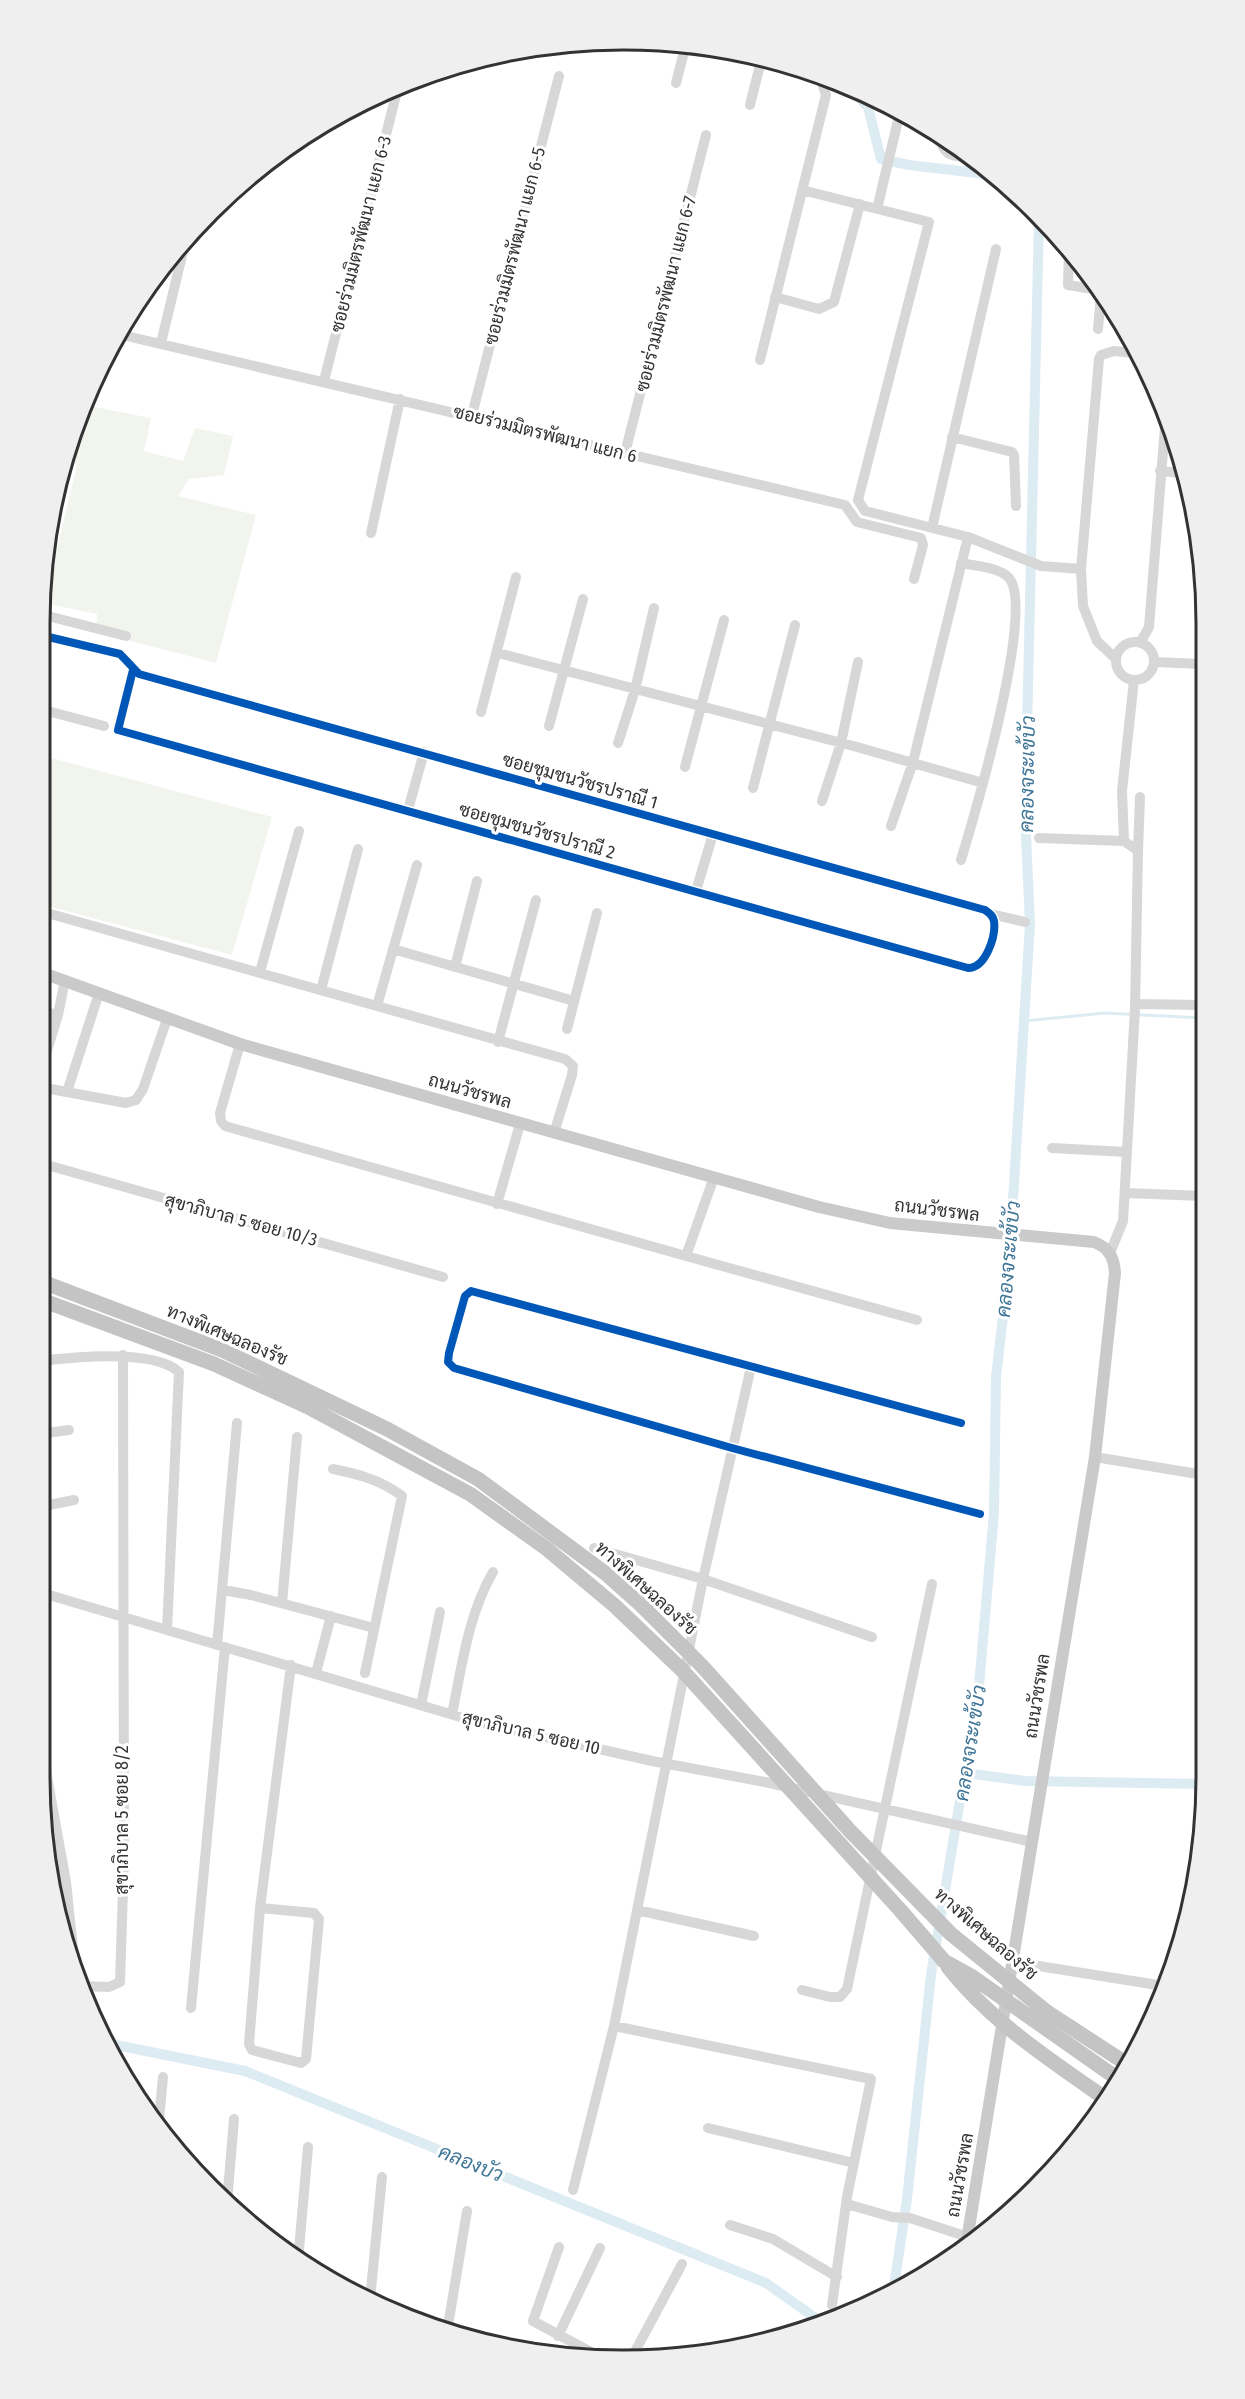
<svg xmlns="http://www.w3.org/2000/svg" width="1245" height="2399" viewBox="0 0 1245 2399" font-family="'Fira Sans Condensed',Sarabun,sans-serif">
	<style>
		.green { fill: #f1f5ed }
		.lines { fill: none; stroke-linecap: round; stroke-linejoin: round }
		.stream { stroke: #ddebf3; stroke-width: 3 }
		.canal { stroke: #ddebf3; stroke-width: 10 }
		.minor { stroke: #d7d7d7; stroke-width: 10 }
		.major { stroke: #cacaca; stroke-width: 12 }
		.highway { stroke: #c4c4c4; stroke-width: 15 }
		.highway-bridge { stroke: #c4c4c4; stroke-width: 15 }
		.cycleway-casing { stroke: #fff; stroke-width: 11 }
		.cycleway { stroke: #0057b8; stroke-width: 8 }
		.labels { text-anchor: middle; stroke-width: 6; stroke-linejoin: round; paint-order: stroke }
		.street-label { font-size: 18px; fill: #333; stroke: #fff }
		.water-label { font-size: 20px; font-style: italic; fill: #3f7597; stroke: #fff }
		.rim { fill: none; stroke: #333; stroke-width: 3 }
	</style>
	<rect width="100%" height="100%" fill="#fff"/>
	<path class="green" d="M 84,405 L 151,418 L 144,451 L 183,461 L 195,428 L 233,436 L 224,475 L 189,479 L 178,496 L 256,515 L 216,663 L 96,632 L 97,614 L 44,603 L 77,465 L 65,462 Z
		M 40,755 L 272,817 L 232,955 L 40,904 Z"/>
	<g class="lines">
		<path class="stream" d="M 1024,1021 L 1105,1013 L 1202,1018"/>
		<path class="canal" d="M 850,88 L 868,107 L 881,159 L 909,165 L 994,175
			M 965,1773 L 1025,1781 L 1205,1784
			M 106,2043 L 245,2071 L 766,2283 L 821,2322
			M 893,2293 L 907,2199 L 931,1975 L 979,1686 L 994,1513 L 996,1377 L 1009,1264 L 1030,924 L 1025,814 L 1039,218"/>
		<path class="minor" d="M 676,83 L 686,44
			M 750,105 L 762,57
			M 941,140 C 943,156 954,156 968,158
			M 802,190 L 929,222 L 858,500 L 865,511 L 968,537 L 1041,566 L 1081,569
			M 877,209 L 900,112
			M 1069,250 L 1068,285 L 1099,290
			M 775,297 L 819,309 L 834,302 L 860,204
			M 1098,329 L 1101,294
			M 118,334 L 845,505 L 857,522 L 921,538 L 923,545 L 914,579
			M 161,343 L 186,239
			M 760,360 L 826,95 L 822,83 L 816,75
			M 324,381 L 398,87
			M 472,415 L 559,76
			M 952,437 L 1012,452 L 1014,455 L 1016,506
			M 625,453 L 706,135
			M 1160,471 L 1182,473
			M 932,528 L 996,249
			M 371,533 L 400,399
			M 40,614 L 126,636
			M 40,635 L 120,654 L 139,674 L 985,910 C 989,913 993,915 994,921 C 996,936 986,968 968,968 L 118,730 L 133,670
			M1116 661a19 19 0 1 1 38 0a19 19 0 1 1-38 0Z
			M 1140,643 L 1149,627 L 1166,414
			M 498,653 L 857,747 L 983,783
			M 1116,659 L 1097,641 L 1083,606 L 1081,569 L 1099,359 L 1101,355 L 1114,351 L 1135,353
			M 1154,662 L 1201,664
			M 40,709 L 104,726
			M 481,712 L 516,577
			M 549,726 L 583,599
			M 618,743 L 635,690 L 654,608
			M 685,767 L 724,620
			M 753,788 L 795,625
			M 822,801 L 841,743 L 858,662
			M 408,810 L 424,752
			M 891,826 L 913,762 L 968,537
			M 1039,838 L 1124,841
			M 1138,851 L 1140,797
			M 961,860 C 974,817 1036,608 1009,578 C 999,567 975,566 961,563
			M 696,891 L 713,834
			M 40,911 L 565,1059 L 573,1066 L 572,1075 L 554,1133
			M 991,914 L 1025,922
			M 393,949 L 574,1001
			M 455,967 L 477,881
			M 260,972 L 299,831
			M 321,990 L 358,849
			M 1135,1004 L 1202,1005
			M 377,1006 L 417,865
			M 40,1011 L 58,1015
			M 567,1029 L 597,913
			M 498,1042 L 536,900
			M 240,1044 L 220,1113 L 221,1121 L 225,1126 L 686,1256
			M 40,1073 L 58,1015 L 65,980
			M 40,1087 L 126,1103 L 136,1100 L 143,1089 L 167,1019
			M 67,1092 L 99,993
			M 1052,1148 L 1127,1152
			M 40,1163 L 443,1277
			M 714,1177 L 686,1256 L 917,1320
			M 1126,1193 L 1203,1196
			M 497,1204 L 520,1124
			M 40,1248 L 44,1249
			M 1110,1253 L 1123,1221 L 1135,1009 L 1138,851 L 1124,841 L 1122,791 L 1134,680
			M 39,1361 C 73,1357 154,1349 179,1372 L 167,1630
			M 961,1423 L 471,1291 L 465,1296 L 449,1353 L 448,1362 L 454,1368 L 732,1448 L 980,1514
			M 39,1434 L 69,1430
			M 1095,1457 L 1204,1475
			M 333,1469 C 358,1474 381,1480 402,1496 L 365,1673
			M 39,1507 L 74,1500
			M 594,1548 L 703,1579 L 751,1367
			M 223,1590 L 251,1595 L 374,1628
			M 39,1592 L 467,1719 L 652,1761 L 765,1782 L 1032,1842
			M 282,1603 L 297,1437
			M 217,1645 L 237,1423
			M 316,1673 L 331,1616
			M 421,1705 L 440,1612
			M 452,1714 C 462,1666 468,1615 493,1572
			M 39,1732 L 66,1882 L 76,1977
			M 50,1884 L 66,1882
			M 260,1908 L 314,1913 L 319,1919 L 306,2059 L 301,2063 L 252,2050 L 249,2044 L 260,1908 L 291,1665
			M 637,1910 L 754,1936
			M 1014,1962 L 1164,1986
			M 80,1986 L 109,1987 L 120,1982 L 124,1860 L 123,1355
			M 802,1990 L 830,1997 L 840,1997 L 847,1989 L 932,1584
			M 191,2008 L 225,1647
			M 614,2026 L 871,2079 L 847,2197 L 832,2305
			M 708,2128 L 854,2163
			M 158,2130 L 163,2077
			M 573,2190 L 614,2026 L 703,1579 L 872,1637
			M 227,2203 L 234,2119
			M 847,2204 L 892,2217 L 910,2218 L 968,2237
			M 730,2225 L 773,2239 L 837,2277
			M 559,2247 L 533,2321 L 602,2358
			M 298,2261 L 308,2147
			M 370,2300 L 382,2177
			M 447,2332 L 467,2211
			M 558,2336 L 600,2248
			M 632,2357 L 682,2264"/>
		<path class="major" d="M 40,972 L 240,1044 L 819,1207 L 890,1223 L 1094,1242 C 1109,1248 1114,1257 1115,1273 L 1095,1457 L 966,2246"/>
		<path class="highway" d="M 1047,2012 L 1127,2064"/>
		<path class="highway-bridge" d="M 40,1281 L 222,1350 L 387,1429 L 478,1479 L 605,1573 L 641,1605 L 702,1666 L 851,1832 L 951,1934 L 1047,2012
			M 39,1299 L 214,1364 L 308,1407 L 470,1494 L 547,1549 L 615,1606 L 682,1670 L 901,1911 L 944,1961 L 971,1976 L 1118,2079
			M 948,1967 C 990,2021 1050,2060 1106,2099"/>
		<defs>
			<path id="cycleway" d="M 40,635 L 120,654 L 139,674 L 985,910 C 989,913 993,915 994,921 C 996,936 986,968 968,968 L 118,730 L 133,670
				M 961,1423 L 471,1291 L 465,1296 L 449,1353 L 448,1362 L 454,1368 L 732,1448 L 980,1514"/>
		</defs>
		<use href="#cycleway" class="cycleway-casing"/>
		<use href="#cycleway" class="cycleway"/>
	</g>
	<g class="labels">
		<g class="street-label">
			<text transform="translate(361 234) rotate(-76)" y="6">ซอยร่วมมิตรพัฒนา แยก 6-3</text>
			<text transform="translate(515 246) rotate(-76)" y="6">ซอยร่วมมิตรพัฒนา แยก 6-5</text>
			<text transform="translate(666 294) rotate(-76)" y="6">ซอยร่วมมิตรพัฒนา แยก 6-7</text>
			<text transform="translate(545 434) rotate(14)" y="6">ซอยร่วมมิตรพัฒนา แยก 6</text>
			<text transform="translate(580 781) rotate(16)" y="6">ซอยชุมชนวัชรปราณี 1</text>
			<text transform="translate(537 831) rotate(16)" y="6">ซอยชุมชนวัชรปราณี 2</text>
			<text transform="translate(470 1091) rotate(16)" y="6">ถนนวัชรพล</text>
			<text transform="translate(937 1210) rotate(7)" y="6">ถนนวัชรพล</text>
			<text transform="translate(241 1220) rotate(15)" y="6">สุขาภิบาล 5 ซอย 10/3</text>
			<text transform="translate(227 1335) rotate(23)" y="6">ทางพิเศษฉลองรัช</text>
			<text transform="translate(646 1588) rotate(42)" y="6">ทางพิเศษฉลองรัช</text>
			<text transform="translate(1037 1696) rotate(-81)" y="6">ถนนวัชรพล</text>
			<text transform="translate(531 1733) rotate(13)" y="6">สุขาภิบาล 5 ซอย 10</text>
			<text transform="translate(122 1820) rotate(-90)" y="6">สุขาภิบาล 5 ซอย 8/2</text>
			<text transform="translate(986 1934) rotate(41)" y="6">ทางพิเศษฉลองรัช</text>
			<text transform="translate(960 2175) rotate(-80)" y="6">ถนนวัชรพล</text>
		</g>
		<g class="water-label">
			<text transform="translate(1027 774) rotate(-89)" y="7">คลองจระเข้บัว</text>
			<text transform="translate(1008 1259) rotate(-85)" y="7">คลองจระเข้บัว</text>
			<text transform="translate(970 1743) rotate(-81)" y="7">คลองจระเข้บัว</text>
			<text transform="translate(471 2163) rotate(22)" y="7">คลองบัว</text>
		</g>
	</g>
	<path d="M0 0H1245V2399H0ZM623 50H623A573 573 0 0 1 1196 623V1777A573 573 0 0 1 623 2350H623A573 573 0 0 1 50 1777V623A573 573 0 0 1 623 50Z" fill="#efefef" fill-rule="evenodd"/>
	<path class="rim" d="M623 50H623A573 573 0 0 1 1196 623V1777A573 573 0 0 1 623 2350H623A573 573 0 0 1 50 1777V623A573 573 0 0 1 623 50Z"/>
</svg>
